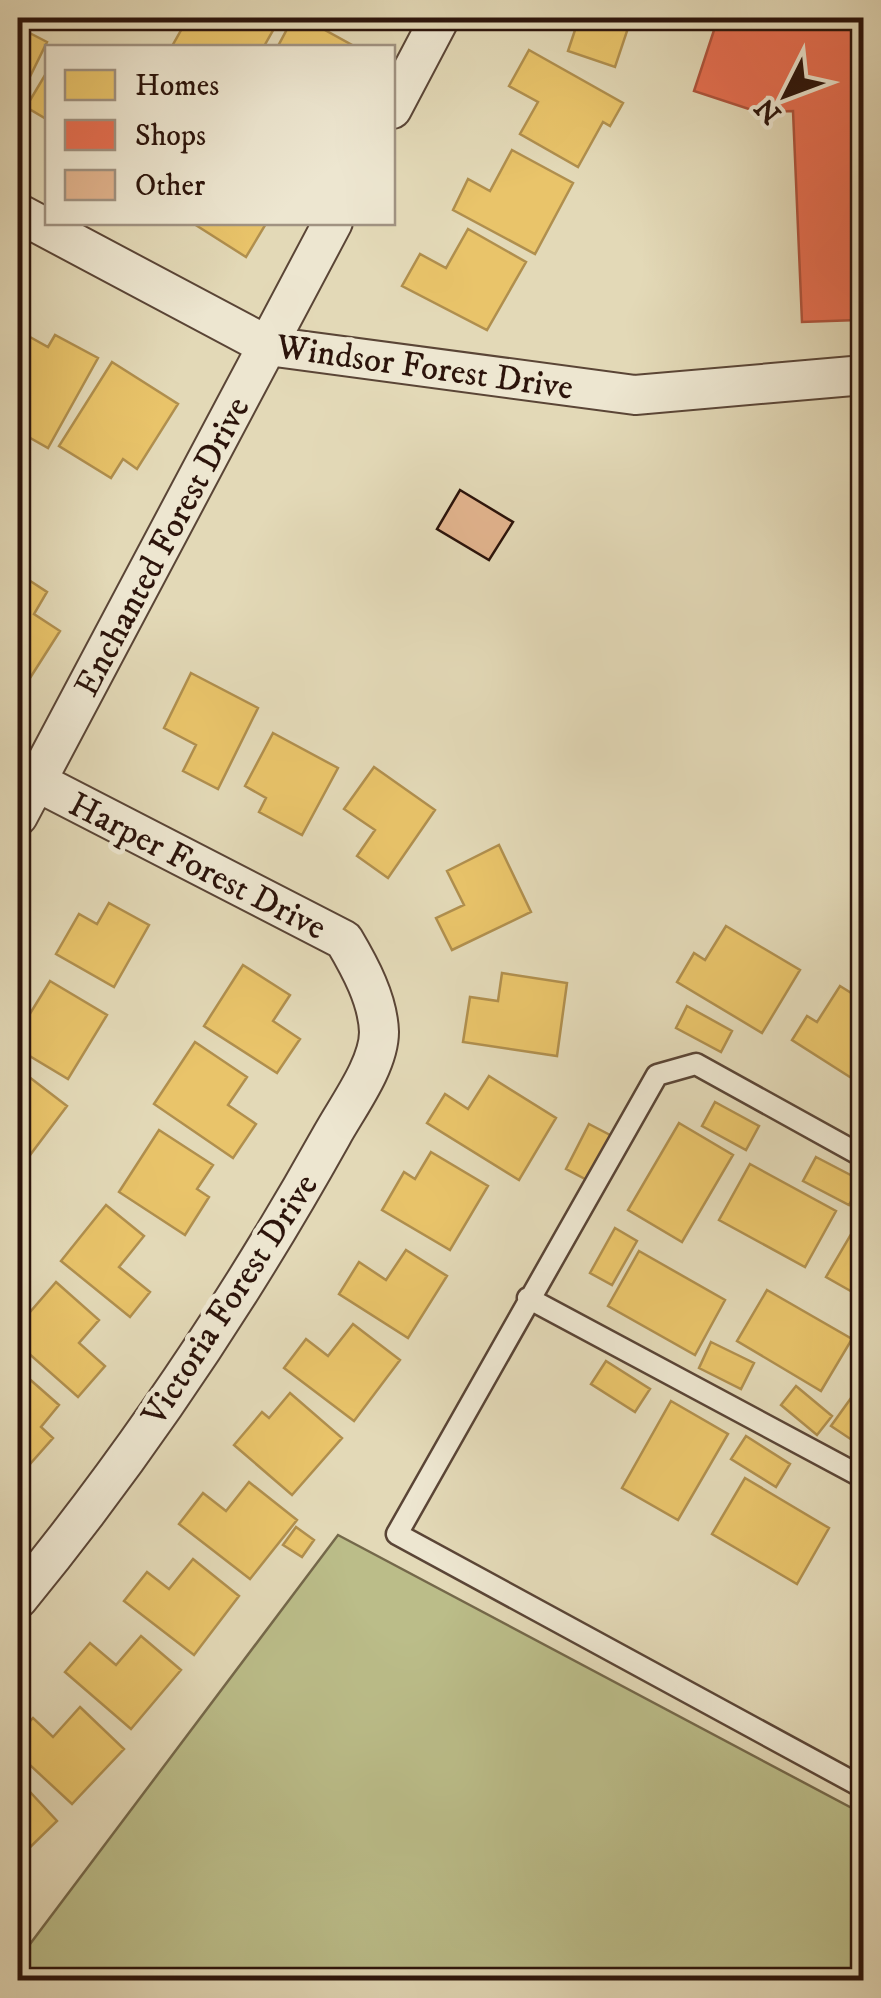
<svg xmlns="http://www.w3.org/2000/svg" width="881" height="1998" viewBox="0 0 881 1998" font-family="'IM FELL DW Pica',serif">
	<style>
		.green { fill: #bbbd89; stroke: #74684a; stroke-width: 2.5 }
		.homes { fill: #e9c46a; stroke: #b08f4e; stroke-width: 2.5 }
		.shops { fill: #e76f51; stroke: #af543c; stroke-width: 2.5 }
		.building { fill: #e2b48e; stroke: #2c140b; stroke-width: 2.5 }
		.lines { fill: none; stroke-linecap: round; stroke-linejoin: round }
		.lane-casing { stroke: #5a4536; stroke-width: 25 }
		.street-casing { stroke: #5a4536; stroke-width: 42 }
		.lane { stroke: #ede6d0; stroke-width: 20 }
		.street { stroke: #ede6d0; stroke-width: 38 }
		.labels { text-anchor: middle; stroke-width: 10; stroke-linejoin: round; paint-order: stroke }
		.street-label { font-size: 35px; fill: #2c140b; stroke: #ede6d0 }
	</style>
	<rect width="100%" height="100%" fill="#e3d9b7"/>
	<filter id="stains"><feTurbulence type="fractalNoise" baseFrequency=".002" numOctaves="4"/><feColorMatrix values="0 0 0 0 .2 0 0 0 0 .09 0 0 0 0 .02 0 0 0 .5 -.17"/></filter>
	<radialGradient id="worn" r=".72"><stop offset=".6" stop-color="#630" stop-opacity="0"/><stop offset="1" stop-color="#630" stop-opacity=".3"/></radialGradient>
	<path class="green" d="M 338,1535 L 863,1814 L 863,1980 L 18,1980 L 18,1960 Z"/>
	<path class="homes" d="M 188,18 L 280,18 L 263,48 L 171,48 Z
		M 293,18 L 303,18 L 352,45 L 277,48 Z
		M 579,18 L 647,18 L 644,27 L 630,22 L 615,67 L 568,51 Z
		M 18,27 L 47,42 L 18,101 Z
		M 529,50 L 623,103 L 610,126 L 603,122 L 578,167 L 520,134 L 538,102 L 509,86 Z
		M 48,70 L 48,120 L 26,107 Z
		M 512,150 L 573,183 L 535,254 L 453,210 L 468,179 L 490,191 Z
		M 191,222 L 267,222 L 246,257 Z
		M 468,229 L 526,262 L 487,330 L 402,286 L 420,254 L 446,268 Z
		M 21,332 L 48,347 L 55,335 L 98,358 L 48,448 L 18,431 Z
		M 112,362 L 178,404 L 137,469 L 123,459 L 111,478 L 59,446 Z
		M 18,573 L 47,592 L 34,614 L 60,631 L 23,689 L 18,686 Z
		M 191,673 L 258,708 L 218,789 L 183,771 L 196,745 L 164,728 Z
		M 273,733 L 338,768 L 302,835 L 259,812 L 266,798 L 245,786 Z
		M 374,767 L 435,810 L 388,878 L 357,856 L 375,830 L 344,809 Z
		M 499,845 L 531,912 L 452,950 L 436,918 L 464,905 L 447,871 Z
		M 109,903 L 149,925 L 114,987 L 56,954 L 79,914 L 97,924 Z
		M 726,926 L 800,970 L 762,1033 L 677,982 L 694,953 L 705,960 Z
		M 243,965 L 290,995 L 273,1021 L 300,1039 L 277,1073 L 204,1026 Z
		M 502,973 L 567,983 L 557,1056 L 463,1042 L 470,997 L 498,1001 Z
		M 50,981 L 107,1015 L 68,1079 L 18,1049 L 18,1010 L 28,1017 Z
		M 840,986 L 864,1001 L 864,1086 L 792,1040 L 807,1016 L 817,1022 Z
		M 687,1006 L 732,1031 L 721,1052 L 676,1028 Z
		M 195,1042 L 247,1077 L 228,1105 L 256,1124 L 233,1158 L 154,1104 Z
		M 20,1070 L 67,1106 L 21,1167 L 18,1164 Z
		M 489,1076 L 556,1118 L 519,1180 L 427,1123 L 445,1094 L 468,1109 Z
		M 715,1102 L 759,1126 L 746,1150 L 702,1126 Z
		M 679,1123 L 733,1155 L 682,1242 L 628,1210 Z
		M 589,1124 L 612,1136 L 589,1181 L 566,1169 Z
		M 159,1130 L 213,1165 L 197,1189 L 209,1197 L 185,1235 L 119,1192 Z
		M 431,1152 L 488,1186 L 450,1250 L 382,1210 L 404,1172 L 415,1179 Z
		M 816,1157 L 862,1181 L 849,1205 L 803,1181 Z
		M 750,1164 L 836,1211 L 805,1267 L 719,1220 Z
		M 106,1205 L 144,1236 L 119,1267 L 150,1292 L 130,1317 L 61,1261 Z
		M 864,1212 L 864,1297 L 863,1298 L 826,1277 Z
		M 615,1228 L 637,1241 L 612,1285 L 590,1273 Z
		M 406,1250 L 447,1276 L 408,1338 L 339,1294 L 359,1262 L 386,1280 Z
		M 639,1251 L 725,1300 L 695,1355 L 608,1306 Z
		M 56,1282 L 99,1320 L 79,1343 L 105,1366 L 78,1397 L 18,1344 L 18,1326 Z
		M 767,1290 L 852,1339 L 821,1391 L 737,1341 Z
		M 353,1324 L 400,1360 L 354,1421 L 284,1368 L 306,1339 L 328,1356 Z
		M 711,1342 L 754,1363 L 741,1389 L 699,1368 Z
		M 606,1361 L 650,1389 L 635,1412 L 591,1384 Z
		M 18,1369 L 59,1405 L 41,1427 L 53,1438 L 23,1472 L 18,1467 Z
		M 864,1380 L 864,1448 L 831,1426 Z
		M 796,1386 L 832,1416 L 817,1435 L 781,1405 Z
		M 290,1393 L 342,1438 L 292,1495 L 234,1445 L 262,1412 L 269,1418 Z
		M 671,1401 L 728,1434 L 678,1520 L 622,1488 Z
		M 746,1436 L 790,1464 L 776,1487 L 731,1459 Z
		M 745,1478 L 829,1528 L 797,1584 L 712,1534 Z
		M 249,1482 L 297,1520 L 250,1579 L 179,1524 L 203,1493 L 226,1511 Z
		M 296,1527 L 314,1540 L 302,1557 L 283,1545 Z
		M 193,1559 L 239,1596 L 194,1655 L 124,1601 L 147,1572 L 169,1589 Z
		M 141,1636 L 181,1670 L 131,1729 L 65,1672 L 90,1643 L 116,1665 Z
		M 80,1707 L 124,1749 L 72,1804 L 18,1754 L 18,1734 L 33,1718 L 53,1737 Z
		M 18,1779 L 57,1821 L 18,1859 Z"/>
	<path class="shops" d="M 718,18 L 851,18 L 858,173 L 852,192 L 857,320 L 802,322 L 793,111 L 758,112 L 694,91 Z"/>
	<path class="building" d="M 460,490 L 513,522 L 489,560 L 437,529 Z"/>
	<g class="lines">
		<defs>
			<path id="lane" d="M 864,1157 L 696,1064 L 657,1075 L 397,1534 L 864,1788
				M 528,1298 L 864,1478"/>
			<path id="street" d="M 392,109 L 440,18
				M 18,213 L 268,346 L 635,395 L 864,375
				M 18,772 L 344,940 C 360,967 378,1000 379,1032 C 379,1065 348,1106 332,1135 C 241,1298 136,1455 18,1599
				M 18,816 L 333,222"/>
		</defs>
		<use href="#lane" class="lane-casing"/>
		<use href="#street" class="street-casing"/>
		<use href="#lane" class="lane"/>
		<use href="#street" class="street"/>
	</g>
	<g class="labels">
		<g class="street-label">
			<text transform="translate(425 366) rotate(8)" y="12">Windsor Forest Drive</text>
			<text transform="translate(161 546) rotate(-62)" y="12">Enchanted Forest Drive</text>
			<text transform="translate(198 865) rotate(27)" y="12">Harper Forest Drive</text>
			<text transform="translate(229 1299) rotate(-57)" y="12">Victoria Forest Drive</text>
		</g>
	</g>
	<rect width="881" height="1998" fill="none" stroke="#e3d9b7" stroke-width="60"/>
	<rect x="20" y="20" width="841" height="1958" fill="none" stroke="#2c140b" stroke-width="5"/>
	<rect x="30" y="30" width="821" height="1938" fill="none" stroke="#2c140b" stroke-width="2.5"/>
	<rect x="45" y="45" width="350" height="180" fill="#ede6d0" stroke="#a09281" stroke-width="2.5"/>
	<rect x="65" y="70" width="50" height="30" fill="#e9c46a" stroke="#a09281" stroke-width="2.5"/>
	<text x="135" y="95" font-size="30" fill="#2c140b">Homes</text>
	<rect x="65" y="120" width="50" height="30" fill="#e76f51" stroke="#a09281" stroke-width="2.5"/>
	<text x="135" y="145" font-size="30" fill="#2c140b">Shops</text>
	<rect x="65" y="170" width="50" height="30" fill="#e2b48e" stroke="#a09281" stroke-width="2.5"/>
	<text x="135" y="195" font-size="30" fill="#2c140b">Other</text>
	<g transform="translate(786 95) rotate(228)" stroke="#ede6d0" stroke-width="8" paint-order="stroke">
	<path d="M0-8L18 38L0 25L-18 38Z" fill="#2c140b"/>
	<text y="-15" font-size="28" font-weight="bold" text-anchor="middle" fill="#2c140b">N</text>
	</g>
	<rect width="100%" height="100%" filter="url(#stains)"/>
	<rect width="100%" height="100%" fill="url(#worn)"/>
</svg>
